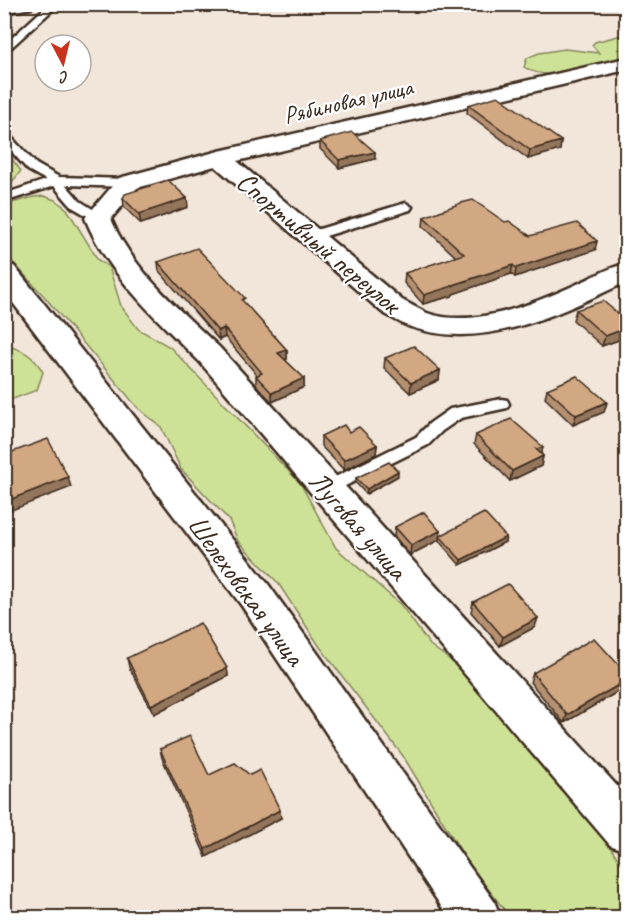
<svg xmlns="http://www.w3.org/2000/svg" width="631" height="922" viewBox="0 0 631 922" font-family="Caveat,sans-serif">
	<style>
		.green { fill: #cee297; stroke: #84865a; stroke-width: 1.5 }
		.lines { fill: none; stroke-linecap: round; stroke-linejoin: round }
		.lane-casing { stroke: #3b2a1e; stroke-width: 5 }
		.street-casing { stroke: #3b2a1e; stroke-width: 5 }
		.lane { fill: #fff; fill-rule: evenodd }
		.street { fill: #fff; fill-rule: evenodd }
		.wall { fill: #b59071; stroke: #3b2a1e; stroke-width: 1.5 }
		.shaded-wall { fill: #93765c; stroke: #3b2a1e; stroke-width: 1.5 }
		.building { fill: #d2a883; stroke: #3b2a1e; stroke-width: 1.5 }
		.labels { text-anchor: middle; stroke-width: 4.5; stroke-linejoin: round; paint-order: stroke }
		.far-street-label { font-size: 24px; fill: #3b2a1e; stroke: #fff }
		.street-label { font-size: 28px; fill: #3b2a1e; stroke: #fff }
	</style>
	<rect width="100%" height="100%" fill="#f2e5da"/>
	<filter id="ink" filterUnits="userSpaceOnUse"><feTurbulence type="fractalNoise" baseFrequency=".0167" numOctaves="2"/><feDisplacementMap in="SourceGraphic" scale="12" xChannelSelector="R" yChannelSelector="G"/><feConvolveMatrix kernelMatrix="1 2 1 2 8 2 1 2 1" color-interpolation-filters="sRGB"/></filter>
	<g filter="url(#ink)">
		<path class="green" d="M 626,34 L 626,60 C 597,63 550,85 524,67 L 527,58 L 539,53 L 565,49 L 599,53 L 592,45 L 595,42 Z
			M 5,150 L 21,171 L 12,182 L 5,187 Z
			M 44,196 L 55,200 L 67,209 L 98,260 L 109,267 L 121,306 L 138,329 L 170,347 L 300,483 L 336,548 L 401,605 L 430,645 L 470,675 L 600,831 L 626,871 L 626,917 L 510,917 L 468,863 L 403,756 L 320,647 L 278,583 L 238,541 L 229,520 L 181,469 L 161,427 L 137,407 L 44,296 L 5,254 L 4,205 L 34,197 Z
			M 5,346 C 22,348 34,356 43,372 L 37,390 L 5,402 Z"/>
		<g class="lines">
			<defs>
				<path id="lane" d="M 49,4 L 59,4 L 4,54 L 4,45 Z
					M 4,133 L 8,134 L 36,164 L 59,177 L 128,179 L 134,183 L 128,187 L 66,185 L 80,201 L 102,215 L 104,218 L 102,221 L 98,222 L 72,207 L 54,186 L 4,202 L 4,194 L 46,180 L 28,170 L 4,143 Z
					M 406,203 L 412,207 L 410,210 L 316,239 L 311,240 L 305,236 L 306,233 Z
					M 501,399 L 507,400 L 509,404 L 507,408 L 461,418 L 442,431 L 428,445 L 333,492 L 327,494 L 321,492 L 319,488 L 321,484 L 416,437 L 430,423 L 450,409 Z"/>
				<path id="street" d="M 4,4 L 33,4 L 31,8 L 4,13 Z
					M 626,58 L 626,70 L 237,161 L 402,300 C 410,304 418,309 427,313 C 472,329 533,304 575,285 C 592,278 609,267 626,264 L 626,282 C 561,313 484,352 411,327 C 401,324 391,317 382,312 L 215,166 L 137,188 L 111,219 C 133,271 179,309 219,347 L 626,796 L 626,851 L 610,845 L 199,361 C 156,318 108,275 85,218 L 119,178 L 219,151 Z
					M 4,264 L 14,266 L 268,584 L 494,901 L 501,918 L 449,918 L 242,606 L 4,291 Z"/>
			</defs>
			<use href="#lane" class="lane-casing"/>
			<use href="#street" class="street-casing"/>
			<use href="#lane" class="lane"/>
			<use href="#street" class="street"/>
		</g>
		<path class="wall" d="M 468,105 L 561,141 L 560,150 L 528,159 L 467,113 Z
			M 320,141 L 375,159 L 339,168 L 320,149 Z
			M 123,198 L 188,207 L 141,224 L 124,207 Z
			M 424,217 L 505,222 L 530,236 L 595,250 L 515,277 L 511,274 L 453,294 L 452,296 L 423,304 L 404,283 L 405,273 L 456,257 L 423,226 Z
			M 158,262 L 246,305 L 287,350 L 287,359 L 285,360 L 304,378 L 304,387 L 272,402 L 256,385 L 256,376 L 257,375 L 225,337 L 219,340 L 159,271 Z
			M 576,310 L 627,321 L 627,337 L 602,346 L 573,320 Z
			M 385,358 L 440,370 L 439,380 L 410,393 L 384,368 Z
			M 547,389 L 607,402 L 604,412 L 573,425 L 545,398 Z
			M 349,432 L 377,445 L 376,454 L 344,470 L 321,446 L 321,436 Z
			M 476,435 L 543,447 L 541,454 L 543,456 L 541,466 L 510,481 L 474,444 Z
			M 398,476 L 366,494 L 356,483 L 356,478 Z
			M 395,527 L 440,531 L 439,540 L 410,555 L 394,536 Z
			M 440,536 L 506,537 L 505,542 L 460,565 L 439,541 Z
			M 473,602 L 535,627 L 500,646 L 471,612 Z
			M 127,658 L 227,668 L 228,676 L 154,714 L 129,667 Z
			M 533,673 L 627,674 L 627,686 L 626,687 L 564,723 L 530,682 Z
			M 160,749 L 209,775 L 281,818 L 206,857 L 162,758 Z
			M 627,779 L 627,790 L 622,785 Z"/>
		<path class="shaded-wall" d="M 561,141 L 560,150 L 528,159 L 530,150 Z
			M 375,152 L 375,159 L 339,168 L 339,160 Z
			M 187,198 L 188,207 L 141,224 L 139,214 Z
			M 597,241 L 595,250 L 515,277 L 516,268 Z
			M 513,265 L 511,274 L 453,294 L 452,296 L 423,304 L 424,295 Z
			M 224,328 L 225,337 L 219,340 L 218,331 Z
			M 627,328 L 627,337 L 602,346 L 605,336 Z
			M 287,350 L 287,359 L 278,362 L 278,353 Z
			M 440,370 L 439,380 L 410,393 L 411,383 Z
			M 304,378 L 304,387 L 272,402 L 272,393 Z
			M 607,402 L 604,412 L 573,425 L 576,415 Z
			M 377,445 L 376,454 L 344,470 L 344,460 Z
			M 543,447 L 541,456 L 536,449 Z
			M 543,456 L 541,466 L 510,481 L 512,471 Z
			M 398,471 L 398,476 L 366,494 L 367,489 Z
			M 68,477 L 71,487 L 4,513 L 4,502 Z
			M 440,531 L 439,540 L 410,555 L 411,545 Z
			M 506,537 L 505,542 L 460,565 L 461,560 Z
			M 538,618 L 535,627 L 500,646 L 503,637 Z
			M 227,668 L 228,676 L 154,714 L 151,705 Z
			M 627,680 L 626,687 L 564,723 L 567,715 Z
			M 280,810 L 281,818 L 206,857 L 205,849 Z"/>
		<path class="building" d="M 498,96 L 561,141 L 530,150 L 468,105 Z
			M 352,132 L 375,152 L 339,160 L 320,141 Z
			M 168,180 L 187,198 L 139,214 L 123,198 L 125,194 Z
			M 473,200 L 505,222 L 509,221 L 530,236 L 577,223 L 597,241 L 516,268 L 513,265 L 452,285 L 453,286 L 424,295 L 405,273 L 464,254 L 424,217 L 461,203 Z
			M 197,248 L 245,298 L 242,300 L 287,350 L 278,353 L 304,378 L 272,393 L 256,376 L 262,373 L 224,328 L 218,331 L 158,262 Z
			M 603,301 L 627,321 L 627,328 L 605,336 L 576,310 Z
			M 414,346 L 440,370 L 411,383 L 385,358 Z
			M 577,376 L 607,402 L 576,415 L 547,389 Z
			M 511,419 L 543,447 L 536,449 L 543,456 L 512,471 L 476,435 Z
			M 344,425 L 349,432 L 359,427 L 377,445 L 344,460 L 321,436 Z
			M 48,439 L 68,477 L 4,502 L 4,455 Z
			M 389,462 L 398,471 L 367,489 L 356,478 Z
			M 424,512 L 440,531 L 411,545 L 395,527 Z
			M 484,513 L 506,537 L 461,560 L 440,536 Z
			M 508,584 L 538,618 L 503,637 L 473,602 Z
			M 200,623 L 227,668 L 151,705 L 127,658 Z
			M 594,638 L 627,674 L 627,680 L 567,715 L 533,673 Z
			M 190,736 L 209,775 L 235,763 L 250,775 L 260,770 L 280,810 L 205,849 L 160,749 Z"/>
	</g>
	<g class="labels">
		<g class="far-street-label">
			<text transform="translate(348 101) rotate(-13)" y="8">Рябиновая улица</text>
		</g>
		<g class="street-label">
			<text transform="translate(319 242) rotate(40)" y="10">Спортивный переулок</text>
			<text transform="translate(359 525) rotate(49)" y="10">Луговая улица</text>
			<text transform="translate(247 590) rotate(54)" y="10">Шелеховская улица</text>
		</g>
	</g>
	<rect width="631" height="922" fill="none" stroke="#fff" stroke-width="24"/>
	<rect x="12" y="12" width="607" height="898" fill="none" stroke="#3b2a1e" stroke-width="2" filter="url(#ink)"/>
	<g transform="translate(63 63) rotate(173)"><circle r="28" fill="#ffffff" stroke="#b1aaa5" stroke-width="1.5"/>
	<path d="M0-4.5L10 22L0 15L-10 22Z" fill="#c8321e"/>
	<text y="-9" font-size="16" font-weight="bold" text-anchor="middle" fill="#3b2a1e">С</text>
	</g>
</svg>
